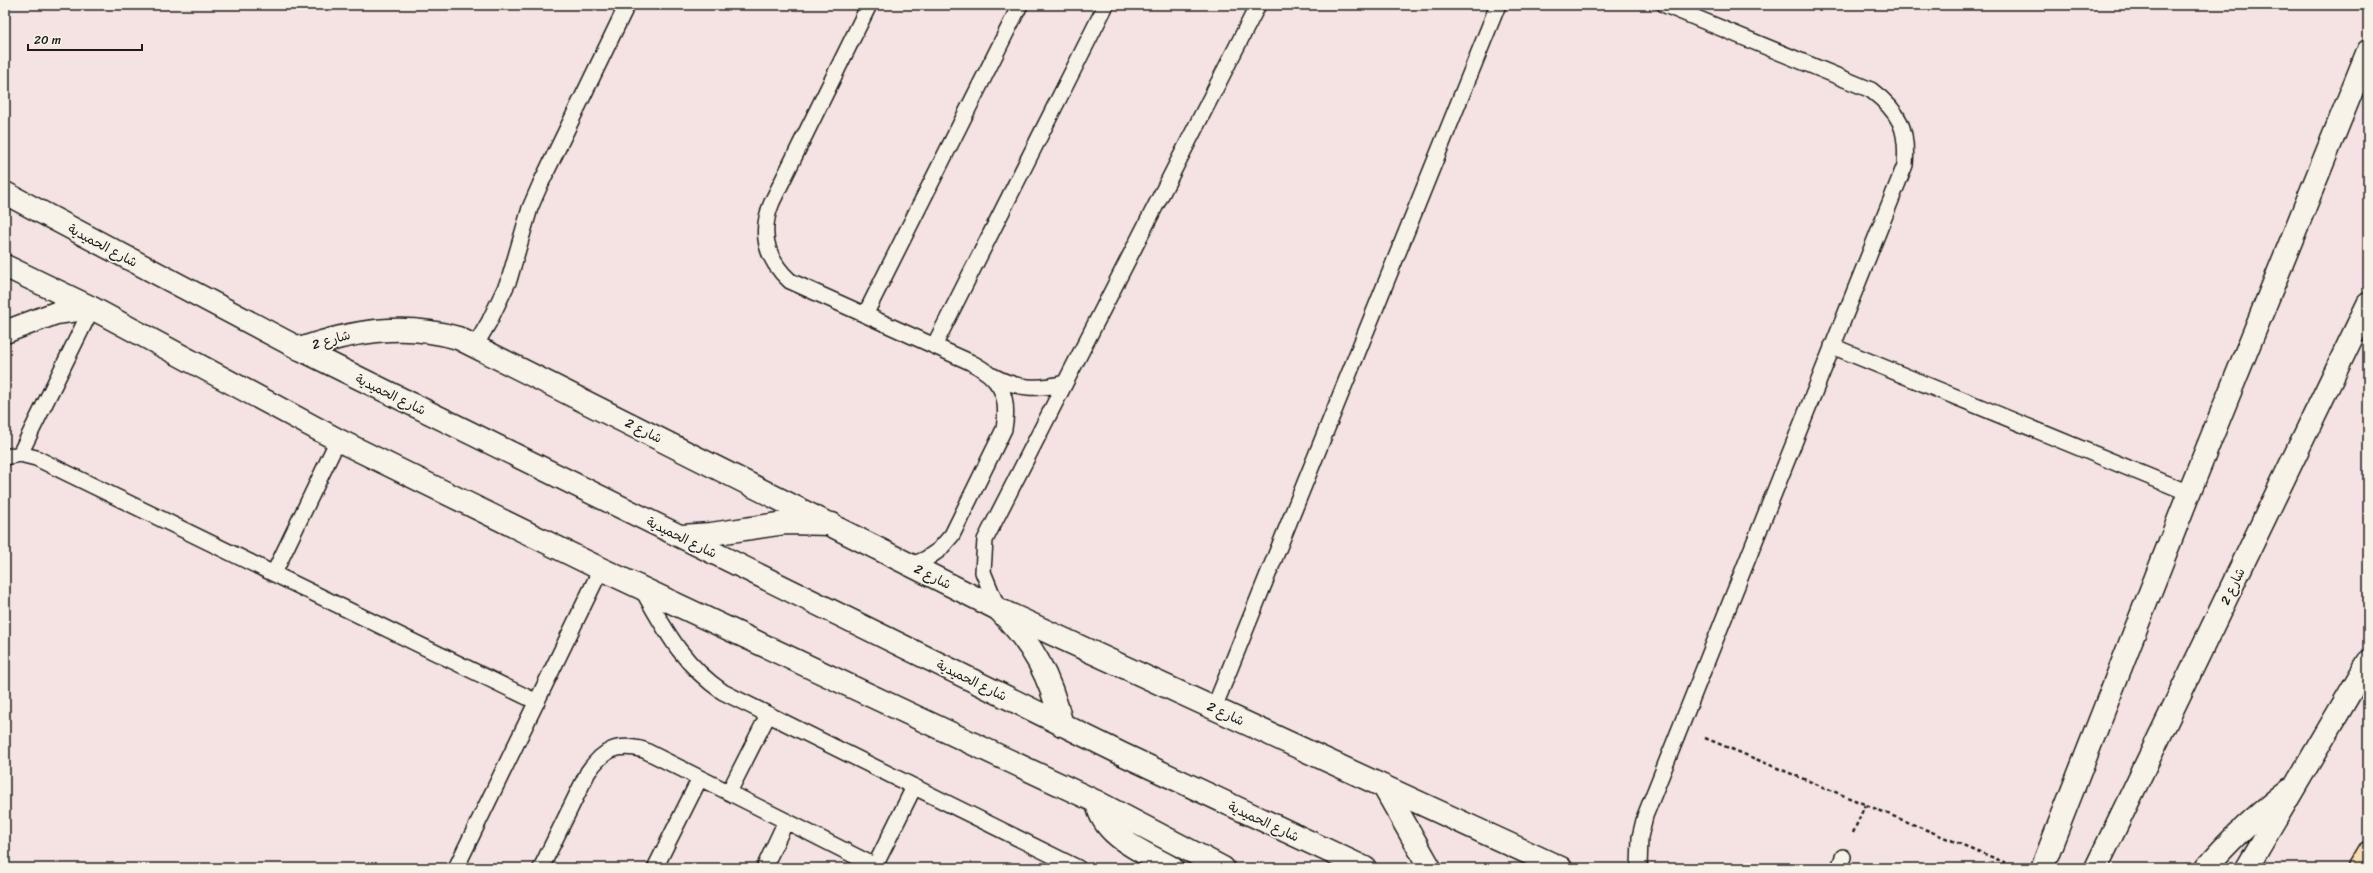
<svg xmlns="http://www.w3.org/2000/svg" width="2373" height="873" viewBox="0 0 2373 873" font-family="Sriracha,'Playpen Sans Arabic',sans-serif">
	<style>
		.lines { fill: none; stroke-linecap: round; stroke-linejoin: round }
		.service-casing { stroke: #1c1c1c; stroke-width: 18 }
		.minor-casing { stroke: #1c1c1c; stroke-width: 25 }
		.tertiary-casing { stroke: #1c1c1c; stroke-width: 25 }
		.primary-casing { stroke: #1c1c1c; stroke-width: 25 }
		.path { stroke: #1c1c1c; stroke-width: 2.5; stroke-dasharray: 4 3; stroke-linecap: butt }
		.service { stroke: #f7f3e8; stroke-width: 15 }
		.minor { stroke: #f7f3e8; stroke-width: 22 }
		.tertiary { stroke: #f7f3e8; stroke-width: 22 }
		.primary { stroke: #f9deab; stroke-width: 22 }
		.labels { text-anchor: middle; stroke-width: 3.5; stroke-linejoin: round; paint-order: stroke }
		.street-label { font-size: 13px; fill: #1c1c1c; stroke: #f7f3e8 }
	</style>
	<rect width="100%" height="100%" fill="#f5e3e4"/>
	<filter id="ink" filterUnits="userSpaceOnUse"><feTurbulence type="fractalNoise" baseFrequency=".025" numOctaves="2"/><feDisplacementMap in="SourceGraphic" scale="8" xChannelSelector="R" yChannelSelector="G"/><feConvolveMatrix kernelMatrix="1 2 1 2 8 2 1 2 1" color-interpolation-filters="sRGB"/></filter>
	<g filter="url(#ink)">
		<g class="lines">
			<defs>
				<path id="service" d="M 869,5 L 772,202 C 759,233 766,259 790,281 L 970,362 C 1000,377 1010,395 1004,429 L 952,535 L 939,550 L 926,559 L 912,565
					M 865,315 L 1020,5
					M 475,346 L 489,322 L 509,280 L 530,208 L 540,185 L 627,5
					M 934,346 L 1106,5
					M 1832,346 L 2189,493
					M 993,376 C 1017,389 1038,390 1065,383
					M 20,454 L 92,308
					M 5,457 L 20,454 L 36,458 L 537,702
					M 274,573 L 338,440
					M 642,589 C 666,631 682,664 723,692 L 1078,868
					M 998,609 L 983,572 L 985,540 L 1258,5
					M 1214,708 L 1498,5
					M 729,792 L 768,715
					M 786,821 L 875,866
					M 456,868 L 601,569
					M 541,868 L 588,772 C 604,749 617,743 644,750 L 786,821 L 764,868
					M 655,868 L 700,778
					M 874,868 L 914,787
					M 1639,868 L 1640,837 L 1645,816 L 1905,165 C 1908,129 1900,112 1871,90 L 1665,5
					M 1839,868 L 1843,857"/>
				<path id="minor" d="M 5,332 L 56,313 L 92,308
					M 300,349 C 352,331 404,322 458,338 L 998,609 L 1561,868
					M 1097,802 C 1102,837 1144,852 1172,868
					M 2042,868 L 2189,493 L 2368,51
					M 2096,868 L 2368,304"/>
				<path id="tertiary" d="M 5,193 L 300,349 L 1122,754 L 1365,868
					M 5,266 L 92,308 L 338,440 L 601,569 L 1097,802 L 1223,868
					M 682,536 L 711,534 L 785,523 L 832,524
					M 998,609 C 1033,644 1050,676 1062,725
					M 1384,787 L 1430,868
					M 2206,868 C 2231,838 2259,813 2290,789
					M 2247,868 L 2368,662"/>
				<path id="primary" d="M 2359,868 L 2368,853"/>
			</defs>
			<use href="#service" class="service-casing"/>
			<use href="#minor" class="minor-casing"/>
			<use href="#tertiary" class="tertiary-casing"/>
			<use href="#primary" class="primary-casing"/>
			<path class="path" d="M 1705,738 L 2011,865
				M 1853,833 L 1865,805"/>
			<use href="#service" class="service"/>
			<use href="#minor" class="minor"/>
			<use href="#tertiary" class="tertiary"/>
			<use href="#primary" class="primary"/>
		</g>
	</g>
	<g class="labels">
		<g class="street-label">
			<text transform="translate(103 245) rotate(28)" y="5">شارع الحميدية</text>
			<text transform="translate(331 339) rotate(-16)" y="5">شارع 2</text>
			<text transform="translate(391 394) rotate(26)" y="5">شارع الحميدية</text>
			<text transform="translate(644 430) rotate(27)" y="5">شارع 2</text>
			<text transform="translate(682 537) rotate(26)" y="5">شارع الحميدية</text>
			<text transform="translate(933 576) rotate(27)" y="5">شارع 2</text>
			<text transform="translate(2232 586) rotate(-64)" y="5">شارع 2</text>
			<text transform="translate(972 680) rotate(26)" y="5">شارع الحميدية</text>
			<text transform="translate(1226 713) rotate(25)" y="5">شارع 2</text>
			<text transform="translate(1264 821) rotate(25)" y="5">شارع الحميدية</text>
		</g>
	</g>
	<rect width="2373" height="873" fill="none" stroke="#f7f3e8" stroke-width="20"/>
	<rect x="10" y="10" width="2353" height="853" fill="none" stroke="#1c1c1c" stroke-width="1.5" filter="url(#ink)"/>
	<path d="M28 44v6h114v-6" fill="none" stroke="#1c1c1c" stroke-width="2"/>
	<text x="34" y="44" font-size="12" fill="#1c1c1c" stroke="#f7f3e8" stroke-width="3" paint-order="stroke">20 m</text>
</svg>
